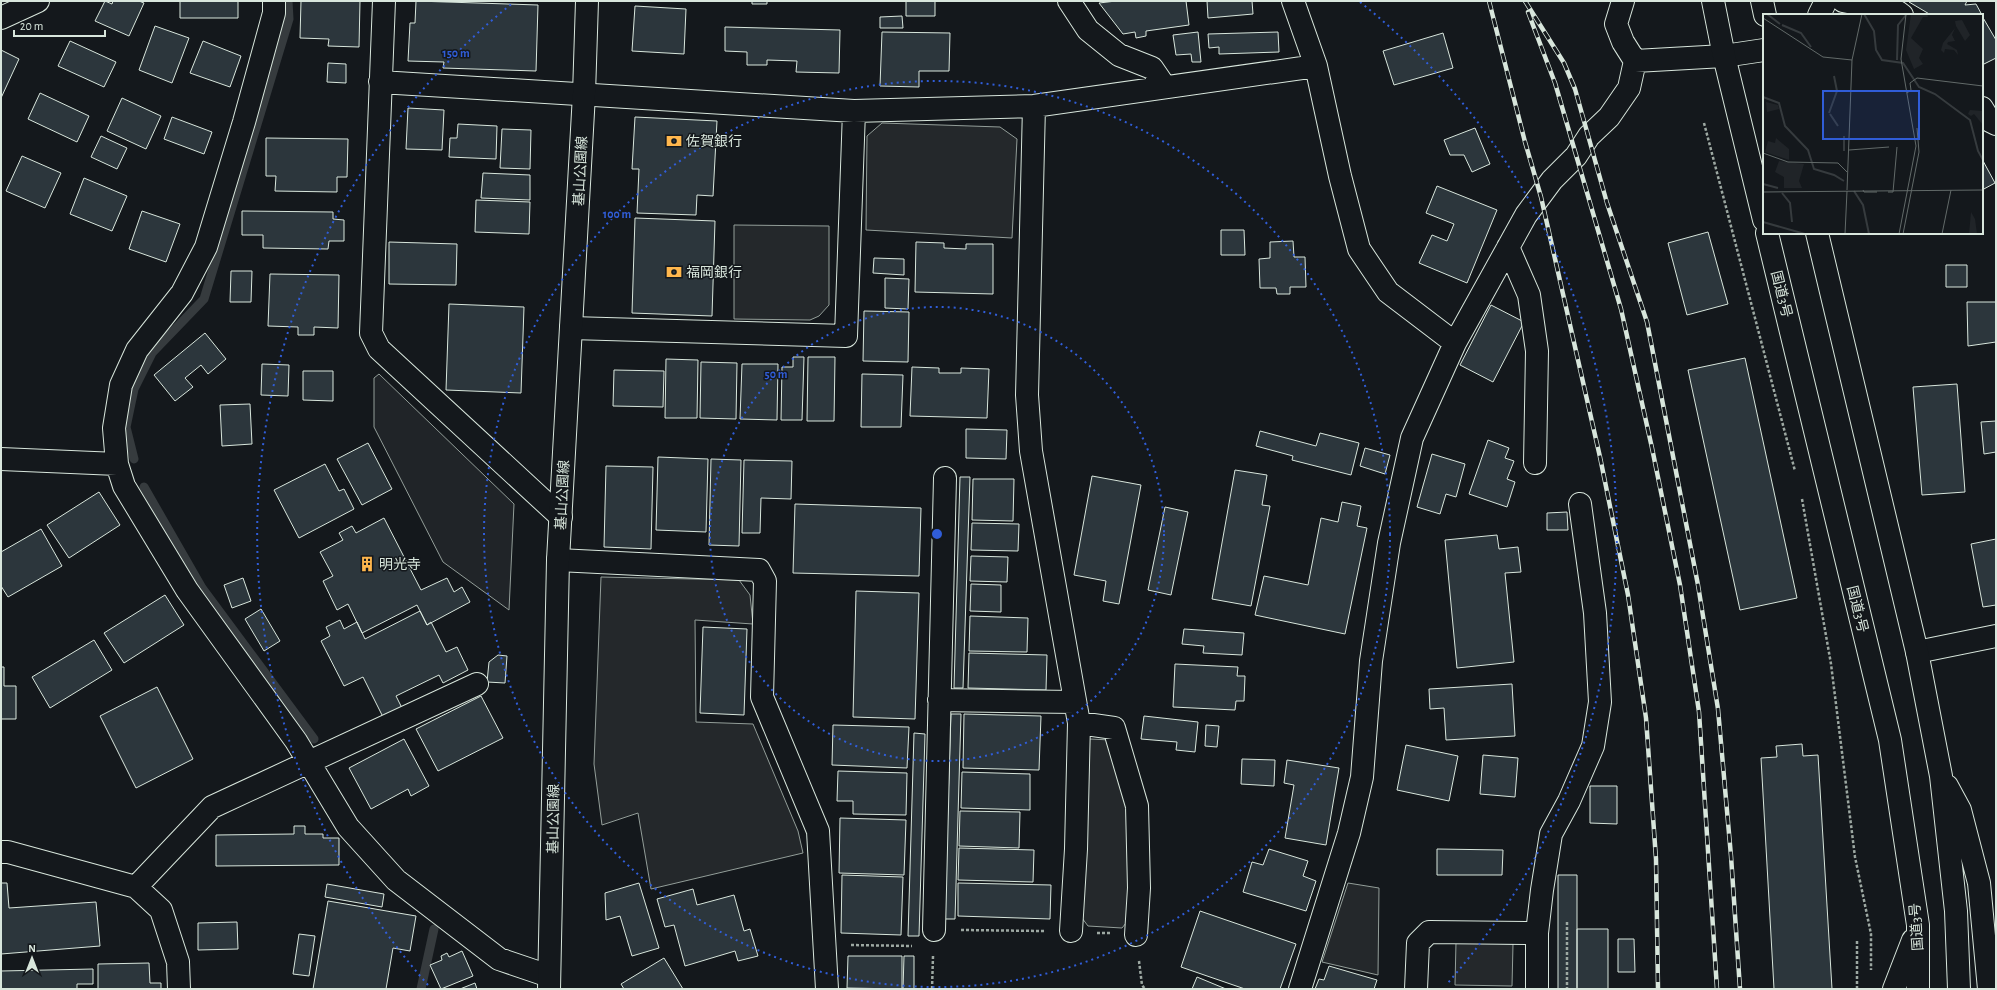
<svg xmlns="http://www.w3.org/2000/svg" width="1997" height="990" viewBox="0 0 1997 990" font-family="'Alegreya Sans','Noto Sans JP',sans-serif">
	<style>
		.green { fill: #202428; stroke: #939e99 }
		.parking { fill: #24282b; stroke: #939e99 }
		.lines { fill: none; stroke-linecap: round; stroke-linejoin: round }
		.stream { stroke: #363b3e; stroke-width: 9 }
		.building { fill: #2c363c; stroke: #d8e6dc }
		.minor-casing { stroke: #d8e6dc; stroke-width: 24 }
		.major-casing { stroke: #d8e6dc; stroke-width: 24 }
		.highway-casing { stroke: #d8e6dc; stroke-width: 24 }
		.path { stroke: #9da8a2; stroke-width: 2.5; stroke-dasharray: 3 2; stroke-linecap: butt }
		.minor { stroke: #14181c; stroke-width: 22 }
		.major { stroke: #14181c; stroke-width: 22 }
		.highway { stroke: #14181c; stroke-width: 22 }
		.rail-casing { stroke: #d8e6dc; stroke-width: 4.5 }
		.rail { stroke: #14181c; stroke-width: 3; stroke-dasharray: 9; stroke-linecap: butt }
		.ring { fill: none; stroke: #305dd8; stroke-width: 2; stroke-dasharray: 2 4 }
		.labels { text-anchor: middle; stroke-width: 3; stroke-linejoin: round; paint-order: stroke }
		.poi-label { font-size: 14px; fill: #d8e6dc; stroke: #14181c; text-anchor: start }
		.street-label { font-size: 14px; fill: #d8e6dc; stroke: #14181c }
		.inset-river { fill: none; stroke: #363b3e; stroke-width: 2 }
		.inset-road { fill: none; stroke: #626a69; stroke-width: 1 }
		.view { fill: #305dd8; fill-opacity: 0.15; stroke: #305dd8; stroke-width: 2 }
		.inset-edge { fill: none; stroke: #d8e6dc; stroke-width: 2 }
		.centre { fill: #305dd8; stroke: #14181c; stroke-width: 2 }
		.ring-label { font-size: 12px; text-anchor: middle; font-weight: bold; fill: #305dd8; stroke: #14181c; stroke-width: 3; stroke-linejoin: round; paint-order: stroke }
	</style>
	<rect width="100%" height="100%" fill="#14181c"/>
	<path class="green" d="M 379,374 L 514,504 L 509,610 L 443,562 L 374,427 L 374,378 Z"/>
	<path class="parking" d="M 882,123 L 1000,127 L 1017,139 L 1012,238 L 866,230 L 867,136 Z
		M 734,225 L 829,226 L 829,305 L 819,316 L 810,320 L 734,319 Z
		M 601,577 L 739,580 L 750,595 L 753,624 L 695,620 L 696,722 L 753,724 L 798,831 L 803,853 L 651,889 L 638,813 L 602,825 L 594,764 Z
		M 1090,739 L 1111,740 L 1132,807 L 1130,918 L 1122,928 L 1088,926 L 1082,918 L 1087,744 Z
		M 1348,883 L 1379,888 L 1378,975 L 1322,962 Z
		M 1456,942 L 1513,944 L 1512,986 L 1455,985 Z"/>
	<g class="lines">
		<path class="stream" d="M 134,459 L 126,427 L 134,389 L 152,353 L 204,299 L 289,19 L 288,1
			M 144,487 L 202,588 L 314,739
			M 421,989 L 434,929"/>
	</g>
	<path class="building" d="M 105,1 L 112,4 L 113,1 L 139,1 L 144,3 L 129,36 L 95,21 Z
		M 180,1 L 238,1 L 238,18 L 180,18 Z
		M 301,1 L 360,1 L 359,47 L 328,46 L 329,39 L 300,38 Z
		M 416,1 L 538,5 L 536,71 L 443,68 L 444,62 L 408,61 L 410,23 L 415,23 Z
		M 752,1 L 767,1 L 767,4 L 752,4 Z
		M 906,1 L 935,1 L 935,16 L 906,16 Z
		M 1116,1 L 1186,1 L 1189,25 L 1146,31 L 1146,36 L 1136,38 L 1135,32 L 1123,34 L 1099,3 Z
		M 1207,1 L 1252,1 L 1253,14 L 1208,18 Z
		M 1910,1 L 1967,1 L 1965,5 L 1976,4 L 1982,15 L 1931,15 L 1909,2 Z
		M 635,6 L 686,9 L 684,54 L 632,51 Z
		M 902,16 L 903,28 L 880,28 L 880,17 Z
		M 1982,16 L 1996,40 L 1996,58 L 1982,65 Z
		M 155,26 L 189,38 L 172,83 L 139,70 Z
		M 725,27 L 840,30 L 839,73 L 796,72 L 797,61 L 767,60 L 767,65 L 747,65 L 747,52 L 725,51 Z
		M 882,32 L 950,33 L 949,71 L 919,71 L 919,87 L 880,86 Z
		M 1198,32 L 1201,62 L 1192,62 L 1191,54 L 1176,55 L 1173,35 Z
		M 1278,32 L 1279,52 L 1219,54 L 1219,47 L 1209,48 L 1208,34 Z
		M 1443,33 L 1453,68 L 1394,85 L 1383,51 Z
		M 70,41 L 116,62 L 104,87 L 58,66 Z
		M 203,41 L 241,56 L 230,87 L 190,73 Z
		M 1,50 L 19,59 L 1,98 Z
		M 328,63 L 346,64 L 346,83 L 327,82 Z
		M 40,93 L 89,116 L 77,142 L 28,119 Z
		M 122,98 L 161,116 L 146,149 L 107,131 Z
		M 408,108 L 444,110 L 442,150 L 406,149 Z
		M 172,117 L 212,132 L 204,154 L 164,139 Z
		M 635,117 L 717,121 L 713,196 L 697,195 L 696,215 L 637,213 L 639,169 L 632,169 Z
		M 458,124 L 497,126 L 496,159 L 449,157 L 450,138 L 457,138 Z
		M 1475,128 L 1490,164 L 1472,172 L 1464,155 L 1450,155 L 1444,140 Z
		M 502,129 L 531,130 L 530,169 L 500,168 Z
		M 101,136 L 127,148 L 117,169 L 91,157 Z
		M 266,138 L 348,139 L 347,177 L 337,177 L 337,192 L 275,191 L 276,176 L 266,176 Z
		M 22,156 L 61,173 L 45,208 L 6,191 Z
		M 1982,159 L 1995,183 L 1982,190 Z
		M 483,173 L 530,175 L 530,200 L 481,198 Z
		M 84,178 L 127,196 L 112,231 L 70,214 Z
		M 1437,186 L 1497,210 L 1467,283 L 1419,263 L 1432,235 L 1447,241 L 1454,224 L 1426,213 Z
		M 476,200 L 530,202 L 529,234 L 475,232 Z
		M 142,211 L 180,224 L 166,262 L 129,249 Z
		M 242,211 L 333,212 L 333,219 L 344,220 L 344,241 L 329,241 L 328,249 L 263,248 L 263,235 L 242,235 Z
		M 635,218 L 715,221 L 712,316 L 632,313 Z
		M 1221,230 L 1244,230 L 1245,255 L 1221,255 Z
		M 1708,232 L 1728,304 L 1687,315 L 1668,243 Z
		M 1293,241 L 1294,257 L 1305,257 L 1306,287 L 1290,287 L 1290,294 L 1277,294 L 1276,288 L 1260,288 L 1259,259 L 1270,258 L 1270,242 Z
		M 389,242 L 457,244 L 456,285 L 389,284 Z
		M 916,242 L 944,243 L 944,248 L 966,249 L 966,244 L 993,244 L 993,294 L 915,292 Z
		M 874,258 L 904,259 L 904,275 L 873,273 Z
		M 1946,265 L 1967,265 L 1967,287 L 1946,287 Z
		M 231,271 L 252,271 L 251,302 L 230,302 Z
		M 270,274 L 339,275 L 338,328 L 314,327 L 314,335 L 298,335 L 298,327 L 268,326 Z
		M 885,278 L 909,279 L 908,309 L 885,308 Z
		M 1967,302 L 1996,302 L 1996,342 L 1968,346 Z
		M 449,304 L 524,307 L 521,393 L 446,390 Z
		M 1491,305 L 1524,322 L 1493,382 L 1460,365 Z
		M 864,311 L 909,312 L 908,362 L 863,361 Z
		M 205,333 L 226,359 L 208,374 L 201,365 L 185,378 L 193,387 L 175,401 L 154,375 Z
		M 793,357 L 804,357 L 802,420 L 781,420 L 782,367 L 793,367 Z
		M 808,357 L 835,357 L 834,421 L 807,421 Z
		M 1745,358 L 1797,598 L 1740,610 L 1688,370 Z
		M 666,359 L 698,360 L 697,418 L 665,418 Z
		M 701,362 L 737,363 L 736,419 L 700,418 Z
		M 262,364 L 289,365 L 288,396 L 261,395 Z
		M 742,364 L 778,364 L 777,420 L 740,419 Z
		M 912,367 L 939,368 L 939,373 L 961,373 L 961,368 L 989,369 L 987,418 L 910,416 Z
		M 614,370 L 664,371 L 663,407 L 613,406 Z
		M 303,371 L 333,371 L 333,401 L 303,400 Z
		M 862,374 L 903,375 L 901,427 L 861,427 Z
		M 1957,384 L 1965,492 L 1922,495 L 1913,387 Z
		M 250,404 L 252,444 L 222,446 L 220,405 Z
		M 1996,421 L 1996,452 L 1984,454 L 1981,422 Z
		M 966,429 L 1007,430 L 1006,459 L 966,458 Z
		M 1260,431 L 1316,446 L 1320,433 L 1359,443 L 1351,475 L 1292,460 L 1293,456 L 1256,446 Z
		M 1488,440 L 1509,448 L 1505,458 L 1514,461 L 1507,479 L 1515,482 L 1507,507 L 1469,494 Z
		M 368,443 L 392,489 L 362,505 L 337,459 Z
		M 1365,448 L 1390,455 L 1385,474 L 1360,466 Z
		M 1432,454 L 1465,464 L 1456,497 L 1446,494 L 1440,514 L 1417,507 Z
		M 658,457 L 708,459 L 706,532 L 656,530 Z
		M 711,459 L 741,460 L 739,546 L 709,545 Z
		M 744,460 L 792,461 L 791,499 L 761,498 L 760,533 L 742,533 Z
		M 325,464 L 339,491 L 344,489 L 354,509 L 299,538 L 274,490 Z
		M 606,466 L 653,467 L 651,549 L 604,547 Z
		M 1235,470 L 1267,475 L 1262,505 L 1270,506 L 1251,606 L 1212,599 Z
		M 1092,476 L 1141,485 L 1119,604 L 1103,601 L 1106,581 L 1074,575 Z
		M 960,477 L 970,477 L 963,688 L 954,688 Z
		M 973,479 L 1014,479 L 1013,521 L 972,520 Z
		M 99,492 L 120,525 L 69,558 L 47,525 Z
		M 1342,502 L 1361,506 L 1357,526 L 1367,528 L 1345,634 L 1255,615 L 1264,576 L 1308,585 L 1321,518 L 1338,522 Z
		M 795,504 L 921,508 L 919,576 L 793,573 Z
		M 1165,507 L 1188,512 L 1171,595 L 1148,590 Z
		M 1567,512 L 1568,530 L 1547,530 L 1547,513 Z
		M 384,518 L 421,590 L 447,578 L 454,592 L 462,587 L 470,602 L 427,625 L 417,605 L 362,633 L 348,604 L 337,610 L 323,581 L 333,576 L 320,552 L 343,540 L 339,533 L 352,526 L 356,533 Z
		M 972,523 L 1019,524 L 1018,551 L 971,550 Z
		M 41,529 L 62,566 L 8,597 L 1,586 L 1,552 Z
		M 1497,535 L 1499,549 L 1518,547 L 1521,572 L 1505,573 L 1514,662 L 1457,668 L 1445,540 Z
		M 1996,539 L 1996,605 L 1983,607 L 1971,544 Z
		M 971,556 L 1008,557 L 1007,582 L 970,581 Z
		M 243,578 L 251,601 L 232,608 L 224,585 Z
		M 971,584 L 1001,585 L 1001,612 L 970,611 Z
		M 856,591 L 919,593 L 915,719 L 853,717 Z
		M 165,595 L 184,625 L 124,663 L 104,633 Z
		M 261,609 L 280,641 L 264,651 L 245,619 Z
		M 420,611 L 427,625 L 431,622 L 446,652 L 457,647 L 468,670 L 443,683 L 439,675 L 396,696 L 403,710 L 384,719 L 363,677 L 344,686 L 321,641 L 330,636 L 326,627 L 340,620 L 344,629 L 357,622 L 365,639 Z
		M 970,616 L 1028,618 L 1027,652 L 969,651 Z
		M 703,627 L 747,629 L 744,715 L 700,713 Z
		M 1184,629 L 1244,633 L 1242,655 L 1203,653 L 1204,646 L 1182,644 Z
		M 94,640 L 112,670 L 50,708 L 32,677 Z
		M 969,653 L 1047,655 L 1046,690 L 968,688 Z
		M 498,655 L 507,656 L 505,683 L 487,682 L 489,662 Z
		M 1175,664 L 1238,667 L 1237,676 L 1245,676 L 1244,701 L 1236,701 L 1235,710 L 1173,707 Z
		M 1,667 L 4,667 L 4,686 L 16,686 L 16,719 L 1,719 Z
		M 1512,684 L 1515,736 L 1446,740 L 1444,708 L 1430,709 L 1429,689 Z
		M 157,687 L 193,759 L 136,788 L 100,716 Z
		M 481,696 L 503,738 L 438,771 L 416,729 Z
		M 951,714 L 961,714 L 955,919 L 944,919 Z
		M 964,714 L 1041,716 L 1039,770 L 963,768 Z
		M 1144,716 L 1198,722 L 1195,752 L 1176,750 L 1177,742 L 1141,739 Z
		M 833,725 L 909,727 L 907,768 L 832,765 Z
		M 1206,725 L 1219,726 L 1217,747 L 1205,746 Z
		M 914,733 L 925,734 L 919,936 L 908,936 Z
		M 404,739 L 429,786 L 411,796 L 408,789 L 371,809 L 349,768 Z
		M 1802,744 L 1803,756 L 1818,755 L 1832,989 L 1774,989 L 1761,758 L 1777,757 L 1776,746 Z
		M 1406,745 L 1458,756 L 1449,801 L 1397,790 Z
		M 1483,755 L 1518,758 L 1515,797 L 1480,794 Z
		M 1242,759 L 1275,760 L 1274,786 L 1241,784 Z
		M 1287,760 L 1339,768 L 1326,845 L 1285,838 L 1294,785 L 1284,783 Z
		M 838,771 L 907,773 L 906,815 L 853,814 L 853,801 L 837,801 Z
		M 962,772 L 1030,774 L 1030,810 L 961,808 Z
		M 1590,786 L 1617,786 L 1617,824 L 1590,823 Z
		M 960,811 L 1020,812 L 1019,848 L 959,846 Z
		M 840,818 L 906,820 L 904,875 L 839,873 Z
		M 294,826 L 305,826 L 305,834 L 323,834 L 323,838 L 339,838 L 339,865 L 216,866 L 216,835 L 294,834 Z
		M 959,848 L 1034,850 L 1033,882 L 958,880 Z
		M 1269,849 L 1308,861 L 1303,876 L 1316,881 L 1306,911 L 1243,892 L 1252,862 L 1263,865 Z
		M 1437,849 L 1503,850 L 1502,875 L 1437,875 Z
		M 842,875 L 903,877 L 901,935 L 841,933 Z
		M 1558,875 L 1577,875 L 1577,989 L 1558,989 Z
		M 1,883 L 7,883 L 9,908 L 96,902 L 100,946 L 1,954 Z
		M 639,883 L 659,948 L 632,956 L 620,916 L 606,920 L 605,893 Z
		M 958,883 L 1051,885 L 1050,919 L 958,916 Z
		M 327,884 L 384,894 L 382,907 L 325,897 Z
		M 693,889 L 697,905 L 734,895 L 744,931 L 750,929 L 758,956 L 738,961 L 735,951 L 685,966 L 674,925 L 665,927 L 657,899 Z
		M 328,901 L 416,916 L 410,951 L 393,948 L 386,989 L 313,989 Z
		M 1200,911 L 1296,944 L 1280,989 L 1245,989 L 1181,967 Z
		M 237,922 L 238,949 L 198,950 L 198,923 Z
		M 1577,929 L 1608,929 L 1608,989 L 1577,989 Z
		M 299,934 L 315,936 L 309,976 L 293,974 Z
		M 1618,939 L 1634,939 L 1635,972 L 1618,972 Z
		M 462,951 L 473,976 L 441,989 L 430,965 L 442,960 L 441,956 L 447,953 L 449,957 Z
		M 848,956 L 902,956 L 902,989 L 847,988 Z
		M 904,956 L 914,956 L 914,989 L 903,989 Z
		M 664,958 L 683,989 L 624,989 L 621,984 Z
		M 149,963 L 150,983 L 161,983 L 161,989 L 98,989 L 98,964 Z
		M 1329,966 L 1377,980 L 1374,989 L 1315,989 L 1319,979 L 1324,980 Z
		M 93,969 L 93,984 L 77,984 L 77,989 L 1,989 L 1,971 Z
		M 1197,977 L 1226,989 L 1192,989 Z
		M 475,983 L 477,989 L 460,989 Z"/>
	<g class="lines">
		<defs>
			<path id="minor" d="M 274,1 L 274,13 L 244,122 L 206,247 L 182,293 L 137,350 L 121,385 L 114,428 L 117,464 L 124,486 L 187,590 L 296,741 L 348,827 L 396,880 L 499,959 L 549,976
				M 384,1 L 371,333 L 379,349 L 561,517
				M 1069,1 L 1088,30 L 1119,55 L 1152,68 L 1165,87
				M 1293,1 L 1316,66 L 1340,176 L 1359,249 L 1388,292 L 1455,343
				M 1623,1 L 1616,24 L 1623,42 L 1635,61 L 1724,56 L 1764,50
				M 1843,1 L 1898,12 L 1902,15
				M 1819,15 L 1826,1
				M 1,18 L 38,1
				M 380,82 L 854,111 L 1034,106 L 1316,66
				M 1034,106 L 1027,395 L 1031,451 L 1079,723 L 1076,849 L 1071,931
				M 1982,108 L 1990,121 L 1996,124
				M 1508,247 L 1529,295 L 1537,351 L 1535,463
				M 571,328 L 846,336 L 854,111
				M 1,459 L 117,464
				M 558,560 L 759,570 L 765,581 L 762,697 L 818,831 L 827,989
				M 1917,652 L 1996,636
				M 939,700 L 1075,702
				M 1079,723 L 1114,728 L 1137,806 L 1139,888 L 1136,935
				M 1,852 L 8,852 L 136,887 L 161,910 L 178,962 L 179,989
				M 136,887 L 212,807 L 477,684
				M 934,930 L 945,478
				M 1537,933 L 1542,890 L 1551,834 L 1569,801 L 1593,746 L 1600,702 L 1595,613 L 1580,504
				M 1300,989 L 1349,833 L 1362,777 L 1371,661 L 1389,543 L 1412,438 L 1455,343 L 1526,215 L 1552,180 L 1576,156 L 1589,136 L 1609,117 L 1629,88 L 1635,61
				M 1416,989 L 1418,943 L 1429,932 L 1537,933 L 1537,989"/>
			<path id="major" d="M 549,989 L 558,560 L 584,94 L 587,1"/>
			<path id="highway" d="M 1713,1 L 1724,56 L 1764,220
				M 1762,1 L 1765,15
				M 1767,233 L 1890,740 L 1918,925 L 1918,989
				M 1817,233 L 1917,652 L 1941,776 L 1956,911 L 1959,989
				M 1947,786 L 1960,810 L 1979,883 L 1989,989
				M 1894,989 L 1913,940"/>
		</defs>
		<use href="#minor" class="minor-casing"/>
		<use href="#major" class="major-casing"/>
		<use href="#highway" class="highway-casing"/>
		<path class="path" d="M 1704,123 L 1795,471
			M 1802,499 L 1831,664 L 1855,857 L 1871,934 L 1871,970
			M 1567,922 L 1567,989
			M 961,930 L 1044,931
			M 1097,933 L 1110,933
			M 1857,941 L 1857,989
			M 851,945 L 912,946
			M 1139,961 L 1142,985 L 1145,989
			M 932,989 L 933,956"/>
		<use href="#minor" class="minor"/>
		<use href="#major" class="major"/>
		<use href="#highway" class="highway"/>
		<defs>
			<path id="rail" d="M 1489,1 L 1525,142 L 1541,197 L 1600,457 L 1628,595 L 1646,718 L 1656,859 L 1658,989
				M 1525,1 L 1564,63 L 1575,89 L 1607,203 L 1647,322 L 1698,585 L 1718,709 L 1731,856 L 1740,989
				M 1528,12 L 1555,83 L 1621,309 L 1652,448 L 1680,585 L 1699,712 L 1717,989"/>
		</defs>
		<use href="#rail" class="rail-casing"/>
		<use href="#rail" class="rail"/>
	</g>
	<g class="ring">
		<circle cx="937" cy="534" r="227"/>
		<circle cx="937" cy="534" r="453"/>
		<path d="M428 985A680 680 0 0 1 514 2M1360 2A680 680 0 0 1 1446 985"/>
	</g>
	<defs>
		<symbol id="bank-bare" viewBox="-9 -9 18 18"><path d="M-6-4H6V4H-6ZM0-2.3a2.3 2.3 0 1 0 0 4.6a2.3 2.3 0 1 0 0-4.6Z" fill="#ffb74d" stroke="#14181c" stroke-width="2.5" paint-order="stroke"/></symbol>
		<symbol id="building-bare" viewBox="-9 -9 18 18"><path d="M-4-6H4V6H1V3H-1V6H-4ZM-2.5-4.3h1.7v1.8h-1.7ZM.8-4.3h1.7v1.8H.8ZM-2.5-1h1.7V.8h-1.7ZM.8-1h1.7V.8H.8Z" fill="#ffb74d" stroke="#14181c" stroke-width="2.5" paint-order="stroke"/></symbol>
	</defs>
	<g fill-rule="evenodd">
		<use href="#bank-bare" x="663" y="130" width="22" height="22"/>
		<use href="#bank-bare" x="663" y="261" width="22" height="22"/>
		<use href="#building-bare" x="356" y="553" width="22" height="22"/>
	</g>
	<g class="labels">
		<g class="poi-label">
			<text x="686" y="146">佐賀銀行</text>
			<text x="686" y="277">福岡銀行</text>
			<text x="379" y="569">明光寺</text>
		</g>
		<g class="street-label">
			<text transform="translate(580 171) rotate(-87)" y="5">基山公園線</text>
			<text transform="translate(1782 294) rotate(76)" y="5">国道3号</text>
			<text transform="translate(562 495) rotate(-87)" y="5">基山公園線</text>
			<text transform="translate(1858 609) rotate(76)" y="5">国道3号</text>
			<text transform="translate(553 819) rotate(-89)" y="5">基山公園線</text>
			<text transform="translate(1916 927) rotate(-94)" y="5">国道3号</text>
		</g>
	</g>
	<g transform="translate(1763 14)">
		<rect width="220" height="220" fill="#14181c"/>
		<path d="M 148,0 L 164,0 L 165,3 L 160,3 L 148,24 L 160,35 L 156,44 L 160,50 L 151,55 L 143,36 ZM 199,6 L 207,21 L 202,27 L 193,12 L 192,7 ZM 192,14 L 189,21 L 192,27 L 185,28 L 184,30 L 194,36 L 195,41 L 191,36 L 182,35 L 181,39 L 178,36 L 180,29 ZM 3,88 L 15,91 L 16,95 L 4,98 ZM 207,96 L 219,97 L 220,111 L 211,100 L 208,102 L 205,100 ZM 13,124 L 26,135 L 26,146 L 2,138 L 5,127 L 12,129 ZM 16,147 L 41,150 L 36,167 L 39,174 L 21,174 L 21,163 L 12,158 ZM 208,198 L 212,205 L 214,220 L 206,220 Z" fill="#202428"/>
		<path class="inset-river" d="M 4,0 L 17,10M 101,0 L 111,17 L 113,36 L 119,46 L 140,49 L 156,73 L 172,80 L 207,106 L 215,137 L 220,146M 19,11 L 38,19 L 48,33M 134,46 L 135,11 L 143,1M 0,83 L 16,89 L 22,112 L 45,136 L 51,155 L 71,161 L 81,167M 66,99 L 74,77 L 71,62M 67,100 L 75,112M 81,122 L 81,137M 0,170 L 15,174M 91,177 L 100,191 L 106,220M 19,179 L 27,189 L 29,208M 0,208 L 42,220"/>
		<path class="inset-road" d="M 0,4 L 60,43 L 89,46 L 84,176M 89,46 L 99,0M 144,79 L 148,76 L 147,69 L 154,64 L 220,72M 86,136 L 126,133M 0,139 L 25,148 L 75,149 L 84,158M 100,176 L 101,178 L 114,178M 0,178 L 220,176M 125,178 L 130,178 L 134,133M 82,220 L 84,177M 136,220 L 153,132 L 138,45 L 143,0M 140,220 L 156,138 L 154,114M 179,220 L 188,176"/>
		<path class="view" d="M 60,77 L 156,77 L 156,125 L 60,125 Z"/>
		<rect width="220" height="220" class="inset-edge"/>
	</g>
	<circle cx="937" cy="534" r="6" class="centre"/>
	<g class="ring-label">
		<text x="456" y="57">150 m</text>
		<text x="617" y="218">100 m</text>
		<text x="776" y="378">50 m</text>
	</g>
	<rect width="1997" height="990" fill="none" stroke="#d8e6dc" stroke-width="4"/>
	<g transform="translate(32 958)" stroke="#14181c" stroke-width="3" paint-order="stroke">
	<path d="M0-3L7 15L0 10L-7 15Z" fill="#d8e6dc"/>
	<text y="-6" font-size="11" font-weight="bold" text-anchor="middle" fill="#d8e6dc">N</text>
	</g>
	<path d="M14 30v6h91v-6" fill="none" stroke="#d8e6dc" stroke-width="2"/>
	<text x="20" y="30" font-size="12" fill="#d8e6dc" stroke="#14181c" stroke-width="3" paint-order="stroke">20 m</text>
</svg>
